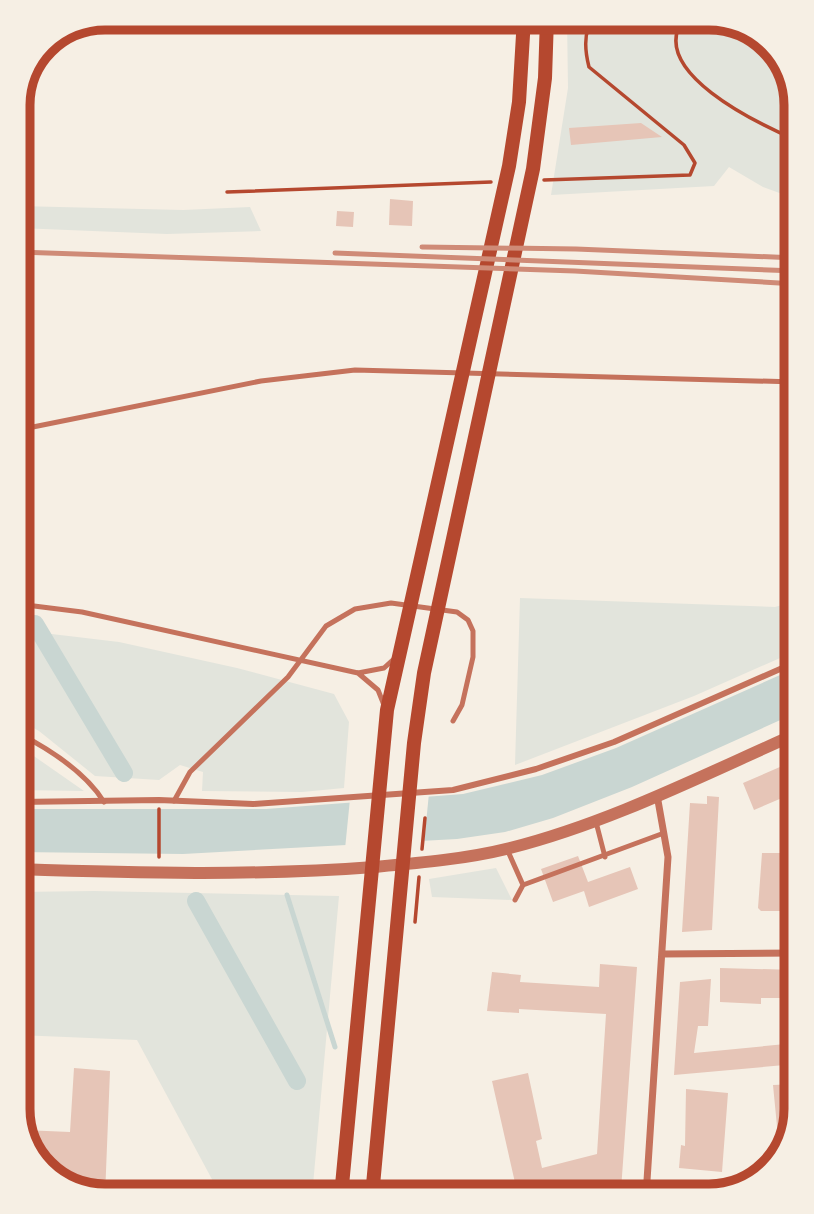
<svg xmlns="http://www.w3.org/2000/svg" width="814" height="1214" viewBox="0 0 814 1214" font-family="'Alegreya Sans',sans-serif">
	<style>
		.green { fill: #e2e4dc }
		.water { fill: #c9d6d2 }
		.pier { fill: #f6efe4 }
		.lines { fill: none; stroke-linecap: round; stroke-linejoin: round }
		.stream { stroke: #c9d6d2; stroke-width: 5 }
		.canal { stroke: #c9d6d2; stroke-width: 18 }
		.building { fill: #e6c5b7 }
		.path { stroke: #b5482f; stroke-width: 3.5 }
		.service { stroke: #c5725c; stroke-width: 5 }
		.pedestrian { stroke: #c5725c; stroke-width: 6 }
		.minor { stroke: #c5725c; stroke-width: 7 }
		.tertiary { stroke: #c5725c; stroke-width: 12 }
		.secondary { stroke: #b5482f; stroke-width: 14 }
		.rail { stroke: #cf8b77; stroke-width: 5 }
		.rim { fill: none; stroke: #b5482f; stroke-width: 9 }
	</style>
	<rect width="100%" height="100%" fill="#f6efe4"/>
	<path class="green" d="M 567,18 L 714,18 L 753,29 L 785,62 L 796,105 L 796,199 L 763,187 L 729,167 L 714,186 L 551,195 L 568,88 Z
		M 18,206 L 183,210 L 250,207 L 261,231 L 167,234 L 18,228 Z
		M 520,598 L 775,607 L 796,601 L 796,651 L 694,696 L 515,765 Z
		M 18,630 L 119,642 L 237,668 L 334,694 L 349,722 L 344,788 L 302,792 L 202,791 L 203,772 L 180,765 L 159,780 L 95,776 L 39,731 L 18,719 Z
		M 18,745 L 84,791 L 18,790 Z
		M 496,868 L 512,900 L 432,897 L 429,879 Z
		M 94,891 L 339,896 L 312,1196 L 221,1196 L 137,1040 L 18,1035 L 18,892 Z"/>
	<path class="water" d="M 796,668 L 796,713 L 632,787 L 553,818 L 505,832 L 457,839 L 183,854 L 18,852 L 18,809 L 266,809 L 463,794 L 542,775 L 616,748 Z"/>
	<path class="pier" d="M 429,793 L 424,844 L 345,849 L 350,799 Z"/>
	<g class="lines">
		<path class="stream" d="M 287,895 L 335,1047"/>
		<path class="canal" d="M 35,624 L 124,773
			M 196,901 L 297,1081"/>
	</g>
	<path class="building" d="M 641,123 L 662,137 L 571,145 L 569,128 Z
		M 390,199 L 413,201 L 412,226 L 389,225 Z
		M 337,211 L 354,212 L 353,227 L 336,226 Z
		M 796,760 L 796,792 L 754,810 L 743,783 Z
		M 707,796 L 719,797 L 712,930 L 682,932 L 690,803 L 707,804 Z
		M 762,853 L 785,853 L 785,862 L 796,863 L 796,911 L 761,911 L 758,908 Z
		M 578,856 L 588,882 L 630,867 L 638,889 L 589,907 L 584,891 L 553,902 L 541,869 Z
		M 600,964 L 637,967 L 621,1190 L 595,1186 L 547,1196 L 518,1196 L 492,1081 L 528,1073 L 542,1139 L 536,1141 L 542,1168 L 597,1154 L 606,1014 L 519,1009 L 519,1013 L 487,1011 L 492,972 L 521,975 L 520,982 L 599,987 Z
		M 720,968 L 796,970 L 796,998 L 761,998 L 761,1004 L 720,1002 Z
		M 711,979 L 708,1026 L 698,1026 L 694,1053 L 796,1043 L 796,1064 L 674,1075 L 680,982 Z
		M 74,1068 L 110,1071 L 105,1196 L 68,1186 L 69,1170 L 45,1169 L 29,1152 L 23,1130 L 70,1132 Z
		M 796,1084 L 796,1109 L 786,1147 L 779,1147 L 773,1085 Z
		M 686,1089 L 728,1093 L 722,1172 L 679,1168 L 681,1145 L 685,1146 Z
		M 765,1172 L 752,1185 L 716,1195 L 713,1186 Z"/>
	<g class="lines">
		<path class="path" d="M 684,18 C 645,71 759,124 796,140
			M 544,180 L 690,175 L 695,163 L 684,145 L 589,67 C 585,51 582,30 595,18
			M 227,192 L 491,182
			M 159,809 L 159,857
			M 422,849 L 425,818
			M 415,922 L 419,877"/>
		<path class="service" d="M 18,430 L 261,381 L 355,370 L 796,382
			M 18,604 L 82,612 L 358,673 L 384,668 L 395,658
			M 358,673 L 378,690 L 384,705
			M 18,733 C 49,749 85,771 104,802
			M 174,801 L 190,772 L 288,677 L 326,626 L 355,609 L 391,603 L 457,612 L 468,620 L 473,631 L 473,657 L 462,705 L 453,721
			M 596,822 L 605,857
			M 507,849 L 523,885 L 664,833
			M 515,900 L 523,885"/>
		<path class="pedestrian" d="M 18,802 L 159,800 L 253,804 L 453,790 L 536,769 L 614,742 L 796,662"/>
		<path class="minor" d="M 662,954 L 796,953
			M 646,1196 L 668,857 L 657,795"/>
		<path class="tertiary" d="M 18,869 C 136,873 255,876 374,867 C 419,863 466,859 510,848 C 609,823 703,775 796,734"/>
		<path class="secondary" d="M 341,1196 L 387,710 L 509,166 L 519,102 L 524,18
			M 372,1196 L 414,743 L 424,673 L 533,169 L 545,78 L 547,18"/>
		<path class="rail" d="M 422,247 L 576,249 L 796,258
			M 18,252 L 575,271 L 796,284
			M 335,253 L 796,271"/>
	</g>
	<path d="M0 0H814V1214H0ZM105 30H709A75 75 0 0 1 784 105V1109A75 75 0 0 1 709 1184H105A75 75 0 0 1 30 1109V105A75 75 0 0 1 105 30Z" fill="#f6efe4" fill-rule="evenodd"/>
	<path class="rim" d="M105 30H709A75 75 0 0 1 784 105V1109A75 75 0 0 1 709 1184H105A75 75 0 0 1 30 1109V105A75 75 0 0 1 105 30Z"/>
</svg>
